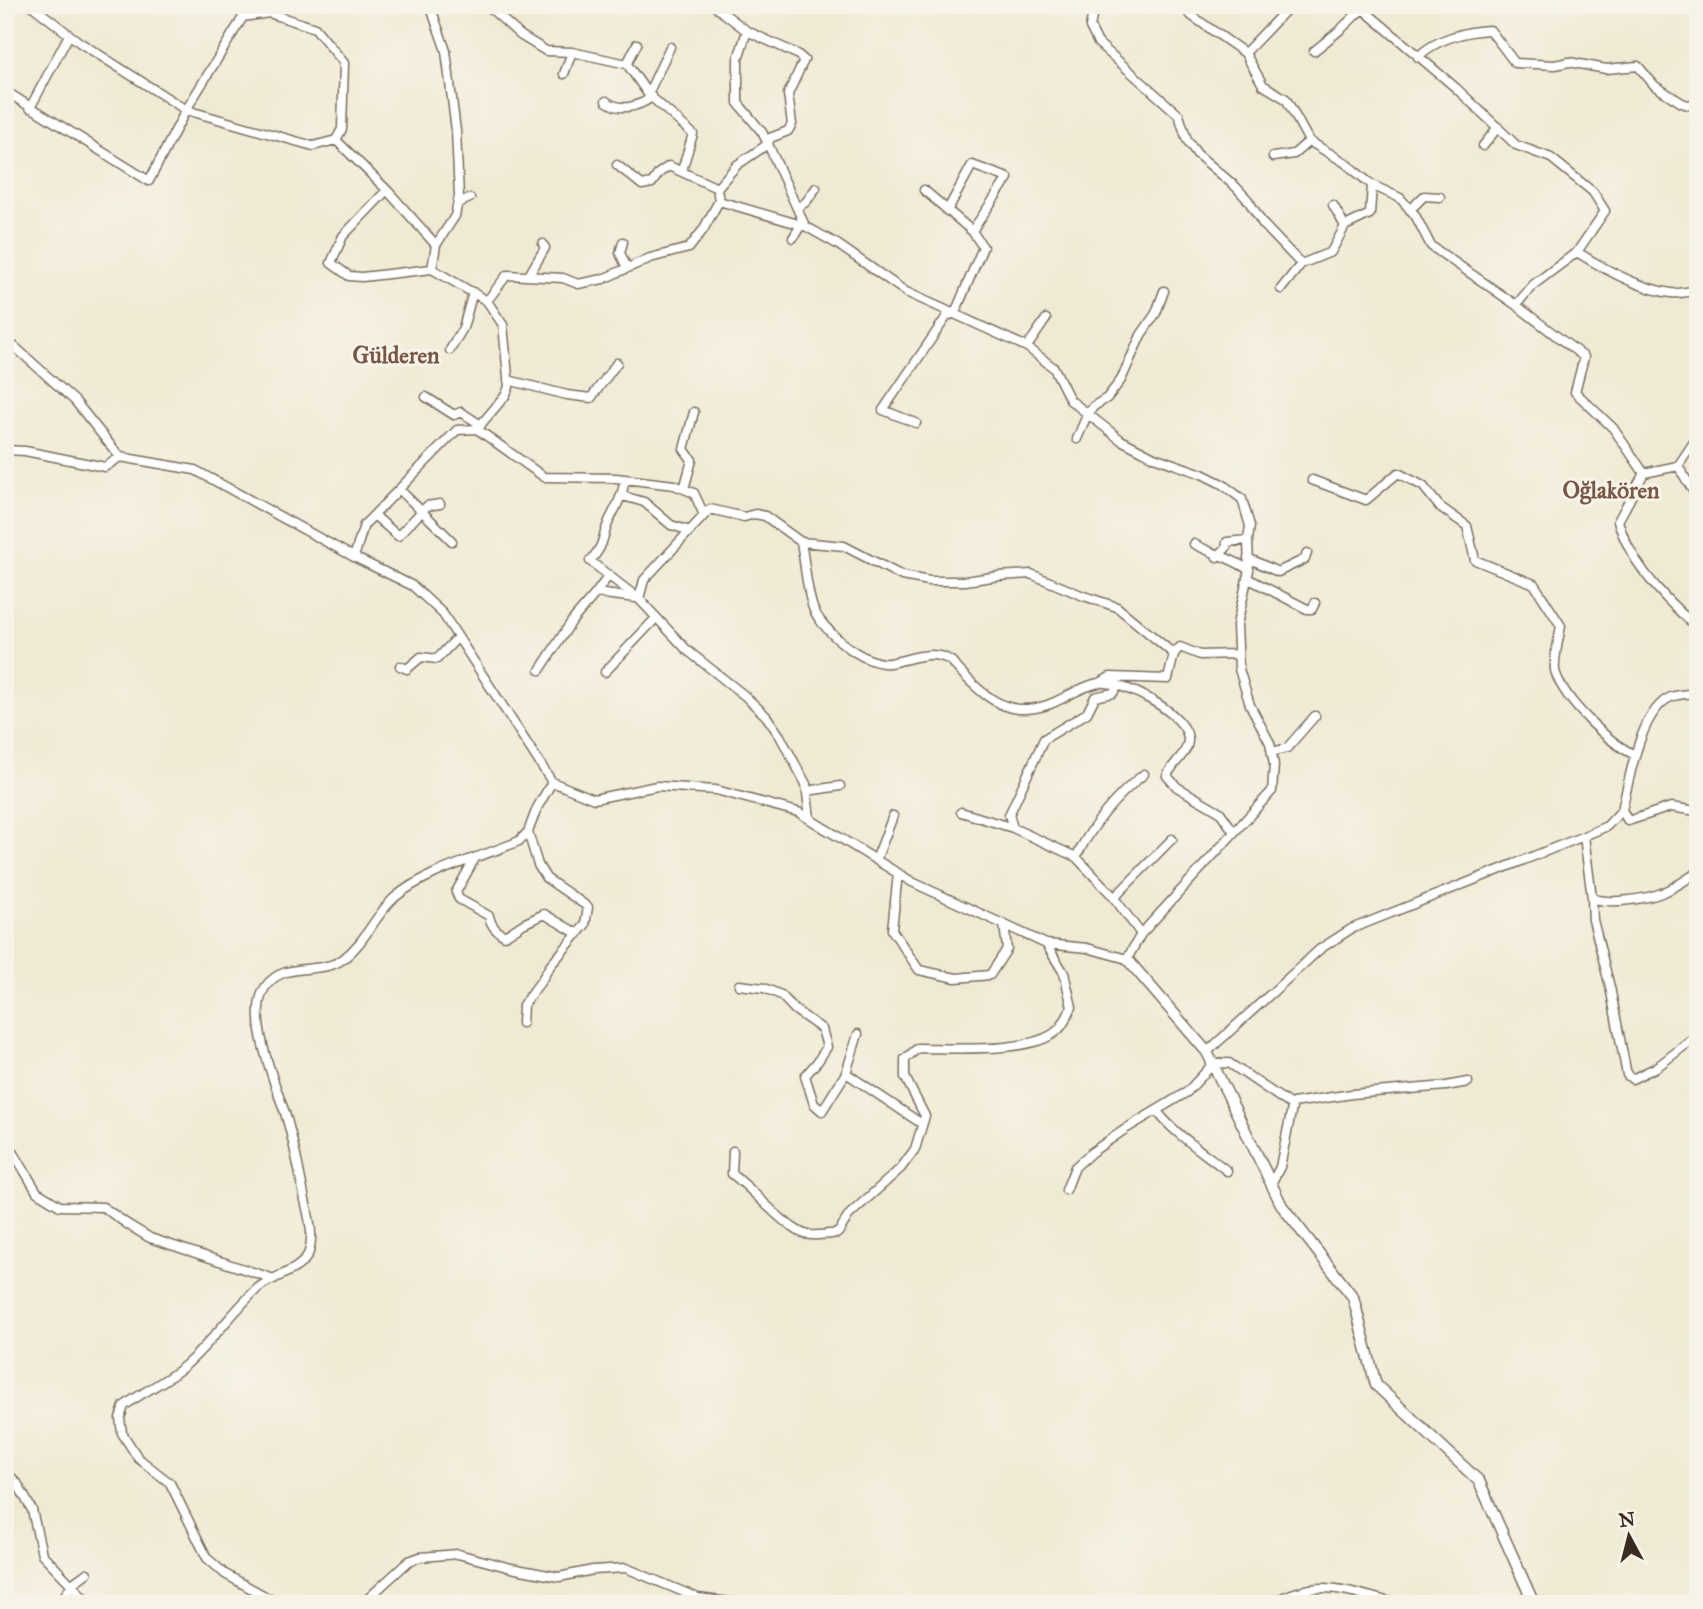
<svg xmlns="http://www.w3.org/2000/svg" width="1703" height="1609" viewBox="0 0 1703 1609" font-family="'IM FELL Great Primer',serif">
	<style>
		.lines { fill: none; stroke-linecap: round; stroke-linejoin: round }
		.minor-casing { stroke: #7a6d5e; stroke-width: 11 }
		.tertiary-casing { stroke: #7a6d5e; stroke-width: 13 }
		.minor { stroke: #fff; stroke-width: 8 }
		.tertiary { stroke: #fff; stroke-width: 10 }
		.labels { text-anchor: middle; stroke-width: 6; stroke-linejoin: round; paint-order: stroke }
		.quarter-label { font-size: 23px; font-weight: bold; fill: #785746; stroke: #f7f3e8 }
	</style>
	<rect width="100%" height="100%" fill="#f7f3e8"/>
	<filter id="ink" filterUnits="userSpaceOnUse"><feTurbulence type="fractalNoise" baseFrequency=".0143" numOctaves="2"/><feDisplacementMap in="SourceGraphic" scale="14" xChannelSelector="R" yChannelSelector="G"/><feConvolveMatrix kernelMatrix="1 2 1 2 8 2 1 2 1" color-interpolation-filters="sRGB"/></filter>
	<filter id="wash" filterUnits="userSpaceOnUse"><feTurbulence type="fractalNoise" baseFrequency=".00686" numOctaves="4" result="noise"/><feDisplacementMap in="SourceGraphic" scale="28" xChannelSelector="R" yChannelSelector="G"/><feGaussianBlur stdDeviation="1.57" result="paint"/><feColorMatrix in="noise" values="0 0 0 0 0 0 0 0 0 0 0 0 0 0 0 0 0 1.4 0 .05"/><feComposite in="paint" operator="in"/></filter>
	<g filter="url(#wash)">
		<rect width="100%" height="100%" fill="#f0ead4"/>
	</g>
	<g filter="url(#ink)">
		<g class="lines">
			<defs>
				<path id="minor" d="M 31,5 L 79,42 L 186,110 L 313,146 L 336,140
					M 247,5 L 243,17 L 269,13 L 315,28 L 344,63 L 342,129 L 336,140 L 387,190 L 436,245
					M 430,5 L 446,51 L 456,131 L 459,196 L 455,216 L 436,245 L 432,269
					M 487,5 L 520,35 L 546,51 L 572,52
					M 713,5 L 747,31 L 797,54 L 804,60 L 788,94 L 792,124 L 788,131 L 770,138 L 768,144 L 805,226
					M 1103,5 L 1093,12 L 1090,27 L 1098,43 L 1179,115 L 1187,140 L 1197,154 L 1236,187 L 1248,200 L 1263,224 L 1301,264
					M 1181,5 L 1192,16 L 1245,53
					M 1358,5 L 1456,88 L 1516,145 L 1551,158 L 1593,192 L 1605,211 L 1577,252
					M 1287,9 L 1245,53 L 1263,85 L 1286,99 L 1309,141 L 1344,162 L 1372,185 L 1400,198 L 1415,215 L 1431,246 L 1516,305
					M 637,44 L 627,64 L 648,94 L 693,134 L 682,170
					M 1314,51 L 1340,30 L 1362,9
					M 1418,57 C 1435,39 1466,31 1490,30 L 1515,63 L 1555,65 L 1569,62 L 1606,69 L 1638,66 L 1655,86 L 1682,103 L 1698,108
					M 564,74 L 572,52 L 627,64
					M 5,91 L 149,181 L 186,110 L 243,17
					M 648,94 L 670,47
					M 606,101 C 620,112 638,107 652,97
					M 30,108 L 69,35
					M 1483,146 L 1498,127
					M 1273,157 L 1294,154 L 1309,141
					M 617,165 L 642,185 L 652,183 L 659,173 L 669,166 L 717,188
					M 387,190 L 343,236 L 331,263 L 349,276 L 362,277 L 432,269 L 487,301
					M 719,201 L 805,226 L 837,244 L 906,292 L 1027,347 L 1054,368 L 1070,400 L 1121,440 L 1154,457 L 1202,474 L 1222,484 L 1242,499 L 1250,526 L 1248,540 L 1249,570 L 1237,625 L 1239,669 L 1250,705 L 1270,743 L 1274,765 L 1272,791 L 1141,934 L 1127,959 L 1087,948 L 1046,944 L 912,882 L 798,812 L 716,790 L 657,786 L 594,799 L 552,782 L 443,614 L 413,586 L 354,557 L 364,525 L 457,430 L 477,429 L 505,396 L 509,387 L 503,325 L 487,301 L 507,275 L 563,278 L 578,284 L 603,279 L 650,258 L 689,248 L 703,230 Z
					M 719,201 L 717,188 L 737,165 L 768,144 L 762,132 L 738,103 L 738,59 L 747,31
					M 458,203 L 470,198
					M 1333,205 L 1345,226
					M 797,208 L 806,202 L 816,188
					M 1410,210 L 1424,196 L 1440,197
					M 947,211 L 972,165 L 1008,178 L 972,231
					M 793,238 L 801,225
					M 623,242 L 620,253 L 627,268
					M 529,275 L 545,248 L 543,244
					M 1281,289 L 1301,264 L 1331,252 L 1345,226 L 1370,214 L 1372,185
					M 1698,296 L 1693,291 C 1686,292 1678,294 1671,293 C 1639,289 1604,269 1577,252 L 1533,285 L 1516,305 L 1584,357 L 1575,392 L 1613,428 L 1644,473 L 1618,521 C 1630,563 1665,600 1698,628
					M 5,342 L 15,347 L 75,401 L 120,457 L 195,470 L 354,557
					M 1027,347 L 1046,319
					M 450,350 L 463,328 L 473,292
					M 508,380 L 567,395 L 591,398 L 617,363
					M 426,397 L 454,415 L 461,412 L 481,425
					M 916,423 L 883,410 L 947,316 L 955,313 L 983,247 L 972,231 L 924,190
					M 477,429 L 544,477 L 616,478 L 674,485 L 694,493 L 704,515
					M 1077,439 L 1087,415 L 1094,406 L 1107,398 L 1121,380 L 1141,335 L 1156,313 L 1164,291
					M 5,450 L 25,451 L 105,467 L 120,457
					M 1678,466 L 1698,499
					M 1644,473 L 1678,466 L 1698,436
					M 625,479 C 622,497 617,505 609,521 C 601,539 606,543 590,561 L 639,599
					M 1312,480 L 1366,500 L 1398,473 L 1423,486 L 1439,506 L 1467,526 L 1475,560 L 1534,584 L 1561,626 C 1559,637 1552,665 1556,674 C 1566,702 1609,743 1635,755
					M 684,489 L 692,460 L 684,449 L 694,412
					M 400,490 L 452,541
					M 623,496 L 644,502 L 671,525 L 690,531
					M 375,516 L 398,536 L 427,506 L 440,504
					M 801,542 C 805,563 806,585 812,605 C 819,629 864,666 889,663 C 910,660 932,648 951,661 C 953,662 957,668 958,669 C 974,686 996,708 1019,709 C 1055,711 1071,688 1099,683 C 1122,680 1189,714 1188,740 C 1188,754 1172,763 1167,776 L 1177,787 L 1220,812 L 1234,832
					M 1194,544 C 1213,554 1232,558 1249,570
					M 1217,557 L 1226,548 L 1227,542 L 1248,540
					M 1248,558 L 1278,572 L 1305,559 L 1307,553
					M 1247,578 L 1307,609 L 1312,609 L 1315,603
					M 596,593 L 609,575
					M 400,666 L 407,669 L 421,657 L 437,659 L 458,637
					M 540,670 L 572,621 L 596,593 L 636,598
					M 605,672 L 656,618
					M 1100,683 L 1110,677 L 1168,679 L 1174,654 L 1180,647 L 1200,655 L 1238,654
					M 1118,686 L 1113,693 L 1095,697 L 1087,713 L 1044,739 L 1009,815 L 1013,828 L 1076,857 L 1112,895 L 1141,934
					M 1272,752 L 1287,748 L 1315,716
					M 807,791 L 840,786
					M 1622,810 C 1629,781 1640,710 1671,697 C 1679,694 1689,694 1698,693
					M 961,812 L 1013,828
					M 810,819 L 806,784 L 780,736 L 766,716 L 745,696 L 687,650 L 639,599 L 644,580 L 710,509 L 744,517 L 755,514 L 765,516 L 801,542 L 844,546 L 902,576 L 929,581 L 965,581 L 999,576 L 1031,574 L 1081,595 L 1117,607 L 1174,654
					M 1584,836 L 1592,898 C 1609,905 1647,899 1664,892 C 1676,887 1687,879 1698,872
					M 1076,857 C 1093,824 1115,797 1144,774
					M 475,858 L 456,892 L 459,899 L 489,916 C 491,926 496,931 505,936 L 523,924 L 544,914 L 578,934
					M 876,860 L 893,816
					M 898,873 L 892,930 L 919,970 L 956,978 L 990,975 L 1007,949 L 1004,924
					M 1114,898 L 1172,839
					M 1592,898 L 1593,920 L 1610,987 L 1627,1075 L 1632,1079 L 1657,1067 L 1698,1035
					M 739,985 L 764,988 L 781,995 L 795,1010 L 822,1029 L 827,1047 L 818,1061 L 805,1076 L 814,1104 L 822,1111 L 846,1073
					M 522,1023 L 523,1005 L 541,981 L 550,966 L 585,925 L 588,907 L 546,878 L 538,865 L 528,832
					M 858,1034 L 846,1073 L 922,1124
					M 1207,1052 L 1320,949 L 1351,929 L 1584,836 L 1607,826 L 1622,810 L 1628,821 L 1671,807 L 1696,811 L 1698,815
					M 1157,1111 C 1173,1133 1205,1153 1227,1171
					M 5,1138 L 37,1192 L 60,1206 L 103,1207 L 127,1224 L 150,1238 L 274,1279
					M 733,1151 L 732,1174 C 752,1188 785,1228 805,1234 C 814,1237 829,1234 838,1233 L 849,1215 L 901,1168 L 915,1149 L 925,1116 L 905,1077 L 905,1059 L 918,1048 C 951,1048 1033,1054 1058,1030 C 1064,1025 1068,1014 1072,1007 L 1064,973 L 1046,944
					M 1271,1184 L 1280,1167 L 1293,1103 L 1352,1094 L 1446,1086 L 1468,1082
					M 1066,1190 L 1075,1167 L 1092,1152 L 1127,1128 L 1187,1092 L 1213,1064 L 1229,1063 L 1291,1105
					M 5,1471 L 17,1483 L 32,1510 L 42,1554 L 90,1604
					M 59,1604 L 73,1583 L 87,1573
					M 279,1604 L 225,1574 L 207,1558 L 170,1483 L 138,1458 L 122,1433 L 120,1418 L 124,1406 C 145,1390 170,1380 189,1362 C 213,1340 235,1309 258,1288 C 272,1276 303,1271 309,1252 C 314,1236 309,1217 305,1200 C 299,1171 294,1141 285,1113 C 275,1083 245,1014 266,986 C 285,960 320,976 343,959 C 365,943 375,915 394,898 C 427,870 480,858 519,841 L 528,832 L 537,808 L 552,782
					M 362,1604 L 409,1561 L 420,1557 L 458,1554 L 511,1568 L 559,1577 L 593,1570 L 626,1568 L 698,1598 L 745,1604
					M 787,1604 L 797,1601 L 813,1604
					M 1270,1604 C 1322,1575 1346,1592 1399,1604"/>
				<path id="tertiary" d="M 1127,959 L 1207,1052 L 1282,1206 L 1353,1297 L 1376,1385 L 1479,1481 L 1534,1604"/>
			</defs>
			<use href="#minor" class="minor-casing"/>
			<use href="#tertiary" class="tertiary-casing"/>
			<use href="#minor" class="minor"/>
			<use href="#tertiary" class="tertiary"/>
		</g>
	</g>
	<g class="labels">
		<g class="quarter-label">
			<text x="396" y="363">Gülderen</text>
			<text x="1611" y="498">Oğlakören</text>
		</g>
	</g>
	<rect width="1703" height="1609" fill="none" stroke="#f7f3e8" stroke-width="28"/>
	<g transform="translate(1629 1536) rotate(353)" stroke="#f7f3e8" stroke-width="5" paint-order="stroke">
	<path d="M0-5L12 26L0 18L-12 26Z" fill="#3b2a1e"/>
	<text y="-10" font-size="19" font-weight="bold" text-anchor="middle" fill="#3b2a1e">N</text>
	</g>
</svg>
